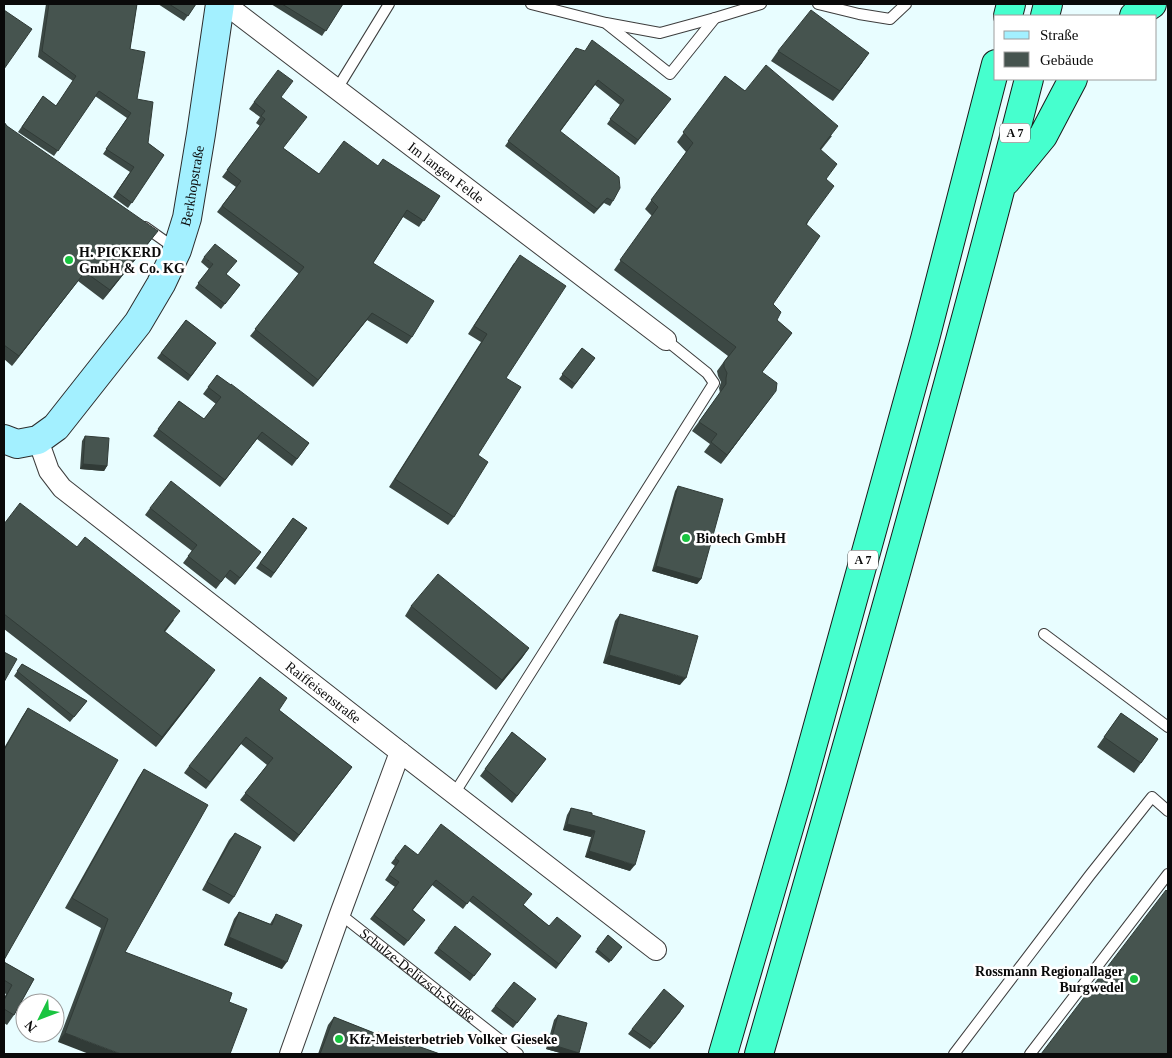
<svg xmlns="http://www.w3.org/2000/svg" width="1172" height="1058" viewBox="0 0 1172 1058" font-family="Georgia,serif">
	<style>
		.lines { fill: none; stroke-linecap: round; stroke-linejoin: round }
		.lane-casing { stroke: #3d3d3d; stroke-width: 12 }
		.street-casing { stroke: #3d3d3d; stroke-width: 22 }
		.secondary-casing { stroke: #2c2c2c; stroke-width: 30 }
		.highway-casing { stroke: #1b1b1b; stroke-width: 30 }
		.lane { stroke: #fff; stroke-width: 10 }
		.street { stroke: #fff; stroke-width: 20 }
		.secondary { stroke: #a3f0ff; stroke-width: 28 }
		.highway { stroke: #46ffce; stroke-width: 28 }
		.wall { fill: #3c4844 }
		.shaded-wall { fill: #313b37 }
		.building { fill: #46544f; stroke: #313b37 }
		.poi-dot { fill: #19c440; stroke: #fff; stroke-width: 2 }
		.labels { text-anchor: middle; stroke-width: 5; stroke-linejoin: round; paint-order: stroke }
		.shield { fill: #fff; stroke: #545454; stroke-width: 1 }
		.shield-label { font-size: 12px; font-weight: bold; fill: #0a0a0a }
		.street-label { font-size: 14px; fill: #0a0a0a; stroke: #fff }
		.poi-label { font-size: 14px; font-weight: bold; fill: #0a0a0a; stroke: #fff; text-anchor: start }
	</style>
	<rect width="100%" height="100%" fill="#e8fdff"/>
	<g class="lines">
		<defs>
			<g id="lane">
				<path d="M 531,4 L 606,23 L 660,33 L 715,18 L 761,4"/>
				<path d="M 818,4 L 859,14 L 890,19 L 906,4"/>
				<path d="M 607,24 L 670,74 L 715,18"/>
				<path d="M 337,89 L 389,4"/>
				<path d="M 145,227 L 176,249"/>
				<path d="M 1044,634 L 1168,727"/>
				<path d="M 454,794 L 714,383 L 707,373 L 666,340"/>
				<path id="s1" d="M 340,914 L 518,1054"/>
				<path d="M 954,1054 L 1090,875 L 1152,797 L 1168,811"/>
				<path d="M 1030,1054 L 1168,874"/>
			</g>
			<g id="street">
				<path id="s2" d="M 225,4 L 666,340"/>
				<path id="s3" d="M 38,440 L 49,471 L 62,488 L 400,752 L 656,950"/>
				<path d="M 290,1054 L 340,914 L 400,752"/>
			</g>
			<g id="secondary">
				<path id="s4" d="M 4,439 L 17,444 L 38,440 L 56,427 L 138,323 L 161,284 L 177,250 L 187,218 L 201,134 L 220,4"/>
			</g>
			<path id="highway" d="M 1008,16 L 1011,4
				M 1045,16 L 1048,4
				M 1134,16 L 1152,4
				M 1006,181 L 1043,136 L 1073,79
				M 723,1054 L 801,787 L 925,339 L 996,64
				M 759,1054 C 852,730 945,406 1029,79"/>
		</defs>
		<use href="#lane" class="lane-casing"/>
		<use href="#street" class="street-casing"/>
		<use href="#secondary" class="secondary-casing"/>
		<use href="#highway" class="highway-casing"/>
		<use href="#lane" class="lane"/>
		<use href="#street" class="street"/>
		<use href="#secondary" class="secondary"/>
		<use href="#highway" class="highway"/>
	</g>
	<path class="wall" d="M 46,4 L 137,4 L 130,49 L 137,99 L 148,143 L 164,155 L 128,208 L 113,197 L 130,172 L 103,154 L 127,118 L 95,96 L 54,156 L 18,132 L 43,96 L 56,106 L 73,81 L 38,57 Z
		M 158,4 L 196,4 L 184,21 Z
		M 271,4 L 343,4 L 322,36 Z
		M 576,48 L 667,104 L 635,145 L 607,124 L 620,105 L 595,85 L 560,132 L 613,201 L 610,206 L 604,203 L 594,214 L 505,146 Z
		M 778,51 L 862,63 L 833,101 L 771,61 Z
		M 725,76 L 745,91 L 832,136 L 821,150 L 826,180 L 773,304 L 777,320 L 792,333 L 762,372 L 769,400 L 721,464 L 704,452 L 710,444 L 692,431 L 720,393 L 719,388 L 721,382 L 718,376 L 717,371 L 728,356 L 614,270 L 652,216 L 645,209 L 686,152 L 677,142 Z
		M 281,97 L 283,148 L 319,174 L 378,166 L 440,196 L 419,227 L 403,217 L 373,263 L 412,337 L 407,344 L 367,320 L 313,387 L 250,336 L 299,274 L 217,212 L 236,187 L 222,177 L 260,126 L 256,123 L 260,117 L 249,109 L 254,102 Z
		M 4,122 L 7,126 L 151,240 L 103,300 L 78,281 L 12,366 L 4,359 Z
		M 204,257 L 240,285 L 221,309 L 195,288 L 209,269 L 201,262 Z
		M 514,263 L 506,378 L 454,517 L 448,525 L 389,487 L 481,342 L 468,334 Z
		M 186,320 L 216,343 L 188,381 L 157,358 Z
		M 582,348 L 595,358 L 572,389 L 559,379 Z
		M 217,375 L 309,443 L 292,466 L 257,439 L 220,487 L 153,436 L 179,401 L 204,419 L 216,404 L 203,394 Z
		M 85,436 L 107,466 L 104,471 L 80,469 L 82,441 Z
		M 678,486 L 701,579 L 697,584 L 652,571 L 675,491 Z
		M 150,508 L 261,552 L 235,585 L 225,577 L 216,589 L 183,563 L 192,551 L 145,515 Z
		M 293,518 L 307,528 L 271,578 L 256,568 Z
		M 4,524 L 174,620 L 165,632 L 208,680 L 156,747 L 4,629 Z
		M 411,606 L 529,648 L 522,658 L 496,690 L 405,616 Z
		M 620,614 L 680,685 L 603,663 L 615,621 Z
		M 22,664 L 87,701 L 70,722 L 14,676 Z
		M 28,708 L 4,960 L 4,748 L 22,717 Z
		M 279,710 L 352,767 L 294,842 L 240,800 L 267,765 L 241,744 L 206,789 L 184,773 L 189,766 Z
		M 1121,713 L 1158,739 L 1134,773 L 1097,747 Z
		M 512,732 L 546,759 L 512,803 L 480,776 Z
		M 144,769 L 125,952 L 229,1002 L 58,1042 L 101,928 L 65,908 L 138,778 Z
		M 571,808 L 592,815 L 630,871 L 585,857 L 591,837 L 563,830 L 567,815 Z
		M 235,833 L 234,897 L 229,904 L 202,890 L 229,840 Z
		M 418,855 L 524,905 L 549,926 L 581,936 L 556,969 L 469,901 L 463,909 L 432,885 L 413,910 L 425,920 L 404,946 L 370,919 L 395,887 L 385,880 L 395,866 L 391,863 L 395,858 Z
		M 239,912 L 270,924 L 276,914 L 282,969 L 224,945 L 234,919 Z
		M 608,935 L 622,947 L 609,963 L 595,952 Z
		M 438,948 L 491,954 L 470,981 L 434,953 Z
		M 4,962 L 34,979 L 14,1015 L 7,1025 L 4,1023 L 4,998 L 6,994 L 4,993 Z
		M 532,1004 L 513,1028 L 491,1011 L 495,1006 Z
		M 681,1011 L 650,1049 L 628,1034 L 632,1029 Z
		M 558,1015 L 578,1054 L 564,1054 L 546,1049 L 554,1020 Z
		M 334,1017 L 377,1034 L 378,1032 L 440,1054 L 318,1054 L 328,1025 Z"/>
	<path class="shaded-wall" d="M 869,53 L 862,63 L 833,101 L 840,91 Z
		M 158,231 L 151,240 L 103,300 L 110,290 Z
		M 85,272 L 78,281 L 12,366 L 19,356 Z
		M 372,313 L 367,320 L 313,387 L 318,380 Z
		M 776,391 L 769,400 L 721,464 L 727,455 Z
		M 83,464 L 107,466 L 104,471 L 80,469 Z
		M 656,566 L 701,579 L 697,584 L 652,571 Z
		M 529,648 L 522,658 L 496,690 L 502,680 Z
		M 609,655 L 686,678 L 680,685 L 603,663 Z
		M 215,670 L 208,680 L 156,747 L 162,737 Z
		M 352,767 L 347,774 L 294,842 L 299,835 Z
		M 567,824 L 595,831 L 591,837 L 563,830 Z
		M 589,851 L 635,865 L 630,871 L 585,857 Z
		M 229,937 L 287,962 L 282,969 L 224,945 Z
		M 65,1033 L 121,1054 L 89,1054 L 58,1042 Z
		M 550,1044 L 579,1053 L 578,1054 L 564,1054 L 546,1049 Z"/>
	<path class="building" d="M 49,4 L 137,4 L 130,49 L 145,52 L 137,99 L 153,102 L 148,143 L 164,155 L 132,203 L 117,192 L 134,167 L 106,149 L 131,113 L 99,91 L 58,151 L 22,127 L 43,96 L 56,106 L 76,76 L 42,51 Z
		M 169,4 L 196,4 L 188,16 Z
		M 282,4 L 343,4 L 326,31 Z
		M 4,10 L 32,29 L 4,69 Z
		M 811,10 L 869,53 L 840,91 L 778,51 Z
		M 592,40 L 671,99 L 638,140 L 610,119 L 624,100 L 598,80 L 560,131 L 619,177 L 620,188 L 613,201 L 607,198 L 597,209 L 508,141 L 576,48 L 585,51 Z
		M 766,65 L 838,126 L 820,149 L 837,164 L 826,179 L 834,186 L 806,224 L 820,236 L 773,304 L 781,312 L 777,320 L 792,333 L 762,372 L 777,383 L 776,391 L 727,455 L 711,442 L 717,434 L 699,422 L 726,384 L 726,378 L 727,373 L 724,367 L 724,362 L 736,347 L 620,260 L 658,207 L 651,200 L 693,143 L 683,132 L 725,76 L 745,91 Z
		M 278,70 L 293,81 L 281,97 L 307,117 L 283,148 L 319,174 L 344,141 L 378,166 L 383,159 L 440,196 L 424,221 L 407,210 L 373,263 L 434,301 L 412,337 L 372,313 L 318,380 L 255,329 L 304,267 L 222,206 L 241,181 L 227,170 L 265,119 L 261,116 L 265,111 L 254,102 Z
		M 4,122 L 7,126 L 158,231 L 110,290 L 85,272 L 19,356 L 4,345 Z
		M 215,244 L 237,261 L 226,274 L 240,285 L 225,304 L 198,283 L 213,264 L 204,257 Z
		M 520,255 L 566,286 L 506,378 L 521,387 L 478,455 L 488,462 L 454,517 L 395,479 L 487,334 L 474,326 Z
		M 186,320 L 216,343 L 191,376 L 161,353 Z
		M 582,348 L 595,358 L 575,384 L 562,374 Z
		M 217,375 L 231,385 L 231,384 L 309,443 L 297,459 L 262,432 L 225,480 L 158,429 L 179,401 L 204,419 L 221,397 L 208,387 Z
		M 85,436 L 109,438 L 107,466 L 83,464 Z
		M 171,481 L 261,552 L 240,578 L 230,570 L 221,582 L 188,556 L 197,545 L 150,508 Z
		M 678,486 L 723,499 L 701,579 L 656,566 Z
		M 20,503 L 77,547 L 85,537 L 180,611 L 164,631 L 215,670 L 162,737 L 4,614 L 4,524 Z
		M 293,518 L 307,528 L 274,573 L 260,563 Z
		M 438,574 L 529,648 L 502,680 L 411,606 Z
		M 620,614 L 698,636 L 686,678 L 609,655 Z
		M 4,652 L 17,659 L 4,682 Z
		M 22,664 L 87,701 L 74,717 L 17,671 Z
		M 260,677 L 287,698 L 279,710 L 352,767 L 299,835 L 245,793 L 273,758 L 246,737 L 210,782 L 189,766 Z
		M 28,708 L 118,760 L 4,960 L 4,750 Z
		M 1121,713 L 1158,739 L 1141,763 L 1104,737 Z
		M 512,732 L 546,759 L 517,796 L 485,769 Z
		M 144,769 L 208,805 L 125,952 L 232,993 L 229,1002 L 247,1009 L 230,1054 L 121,1054 L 65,1033 L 108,919 L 72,898 Z
		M 571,808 L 592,813 L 592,815 L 645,831 L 635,865 L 589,851 L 595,831 L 567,824 Z
		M 441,824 L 532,894 L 523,905 L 549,926 L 557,917 L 581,936 L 559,964 L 473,896 L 467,904 L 436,880 L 412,910 L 425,920 L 408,941 L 374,915 L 399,882 L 389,875 L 399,861 L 395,858 L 405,845 L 418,855 Z
		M 235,833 L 261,847 L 234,897 L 207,882 Z
		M 1166,890 L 1168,892 L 1168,1054 L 1041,1054 Z
		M 239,912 L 272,925 L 276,914 L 302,925 L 287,962 L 229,937 Z
		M 455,926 L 491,954 L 474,976 L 438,948 Z
		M 608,935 L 622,947 L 611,961 L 597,949 Z
		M 4,962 L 34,979 L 14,1015 L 4,1009 L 4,1000 L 12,985 L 4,980 Z
		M 514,982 L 536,999 L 517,1023 L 495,1006 Z
		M 664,989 L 684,1006 L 654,1044 L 632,1029 Z
		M 558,1015 L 587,1023 L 579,1053 L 550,1044 Z
		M 334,1017 L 377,1034 L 378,1032 L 440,1054 L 320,1054 Z"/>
	<g class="poi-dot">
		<circle cx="69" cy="260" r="5"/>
		<circle cx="686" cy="538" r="5"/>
		<circle cx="1134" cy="979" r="5"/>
		<circle cx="339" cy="1039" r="5"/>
	</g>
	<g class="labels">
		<g class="shield">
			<rect x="1000" y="123.5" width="30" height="19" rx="4"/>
			<rect x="848" y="550.5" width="30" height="19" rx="4"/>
		</g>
		<g class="shield-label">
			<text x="1015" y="137">A 7</text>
			<text x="863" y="564">A 7</text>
		</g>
		<g class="street-label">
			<text dy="5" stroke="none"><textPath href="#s2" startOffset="278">Im langen Felde</textPath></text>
			<text dy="5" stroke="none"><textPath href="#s4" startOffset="339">Berkhopstraße</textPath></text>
			<text dy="5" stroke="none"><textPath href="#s3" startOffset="386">Raiffeisenstraße</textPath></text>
			<text dy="5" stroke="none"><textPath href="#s1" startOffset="99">Schulze-Delitzsch-Straße</textPath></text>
		</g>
		<g class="poi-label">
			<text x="79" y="257">H. PICKERD<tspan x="79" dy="16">GmbH &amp; Co. KG</tspan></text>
			<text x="696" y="543">Biotech GmbH</text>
			<text x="1124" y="976" text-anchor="end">Rossmann Regionallager<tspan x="1124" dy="16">Burgwedel</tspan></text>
			<text x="349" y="1044">Kfz-Meisterbetrieb Volker Gieseke</text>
		</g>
	</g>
	<rect width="1172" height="1058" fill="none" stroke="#0a0a0a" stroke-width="10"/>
	<rect x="994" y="15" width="162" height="65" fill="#ffffff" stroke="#9d9d9d"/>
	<rect x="1004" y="31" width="25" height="8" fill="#a3f0ff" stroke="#9d9d9d"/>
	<text x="1040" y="40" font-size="15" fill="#0a0a0a">Straße</text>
	<rect x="1004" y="52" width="25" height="15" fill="#46544f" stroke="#9d9d9d"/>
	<text x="1040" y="65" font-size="15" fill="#0a0a0a">Gebäude</text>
	<g transform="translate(40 1018) rotate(228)"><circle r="24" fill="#ffffff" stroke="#9d9d9d"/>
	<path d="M0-4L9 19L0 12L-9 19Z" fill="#19c440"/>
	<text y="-8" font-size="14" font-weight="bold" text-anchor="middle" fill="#0a0a0a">N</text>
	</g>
</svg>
